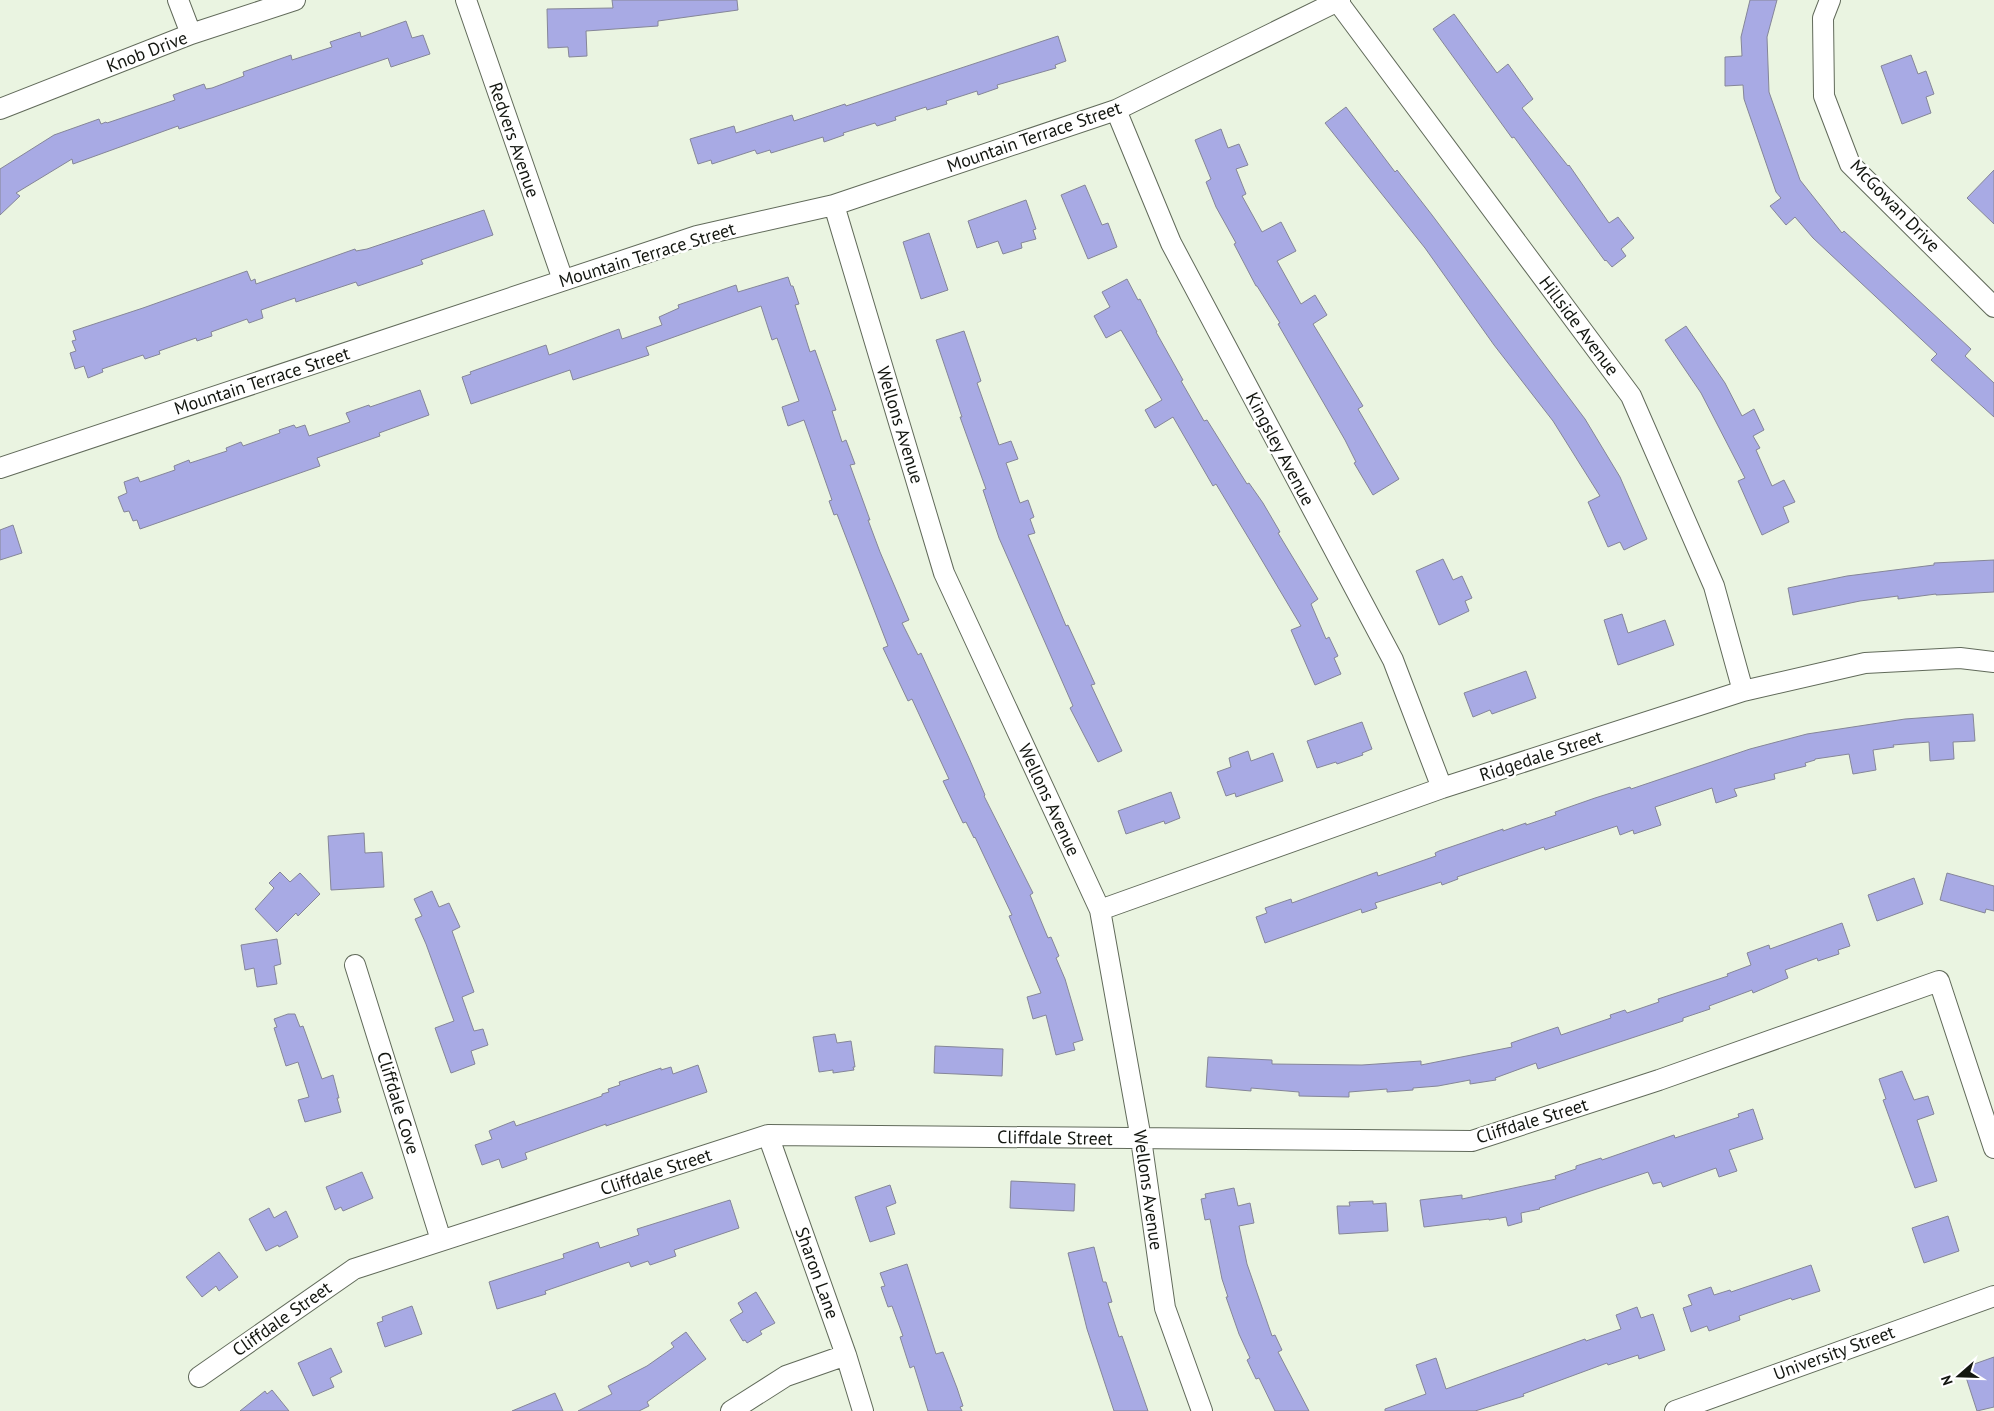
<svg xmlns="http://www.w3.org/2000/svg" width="1994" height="1411" viewBox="0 0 1994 1411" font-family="'PT Sans',sans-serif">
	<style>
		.building { fill: #a8aae4; stroke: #858698 }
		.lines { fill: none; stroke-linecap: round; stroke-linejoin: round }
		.minor-casing { stroke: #616a5a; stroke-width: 22 }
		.minor { stroke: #fff; stroke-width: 20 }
		.labels { text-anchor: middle; stroke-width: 5; stroke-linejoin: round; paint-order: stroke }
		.street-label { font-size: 18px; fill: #131610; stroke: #fff }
	</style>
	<rect width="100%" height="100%" fill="#eaf4e1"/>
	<path class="building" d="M 612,0 L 737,0 L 738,10 L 658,21 L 658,26 L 586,31 L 587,56 L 569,57 L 568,47 L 548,48 L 547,9 L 613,8 Z
		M 1750,0 L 1777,0 L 1767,37 L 1769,92 L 1800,180 L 1842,233 L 1844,231 L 1971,349 L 1965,356 L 1994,383 L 1994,417 L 1931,360 L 1937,354 L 1813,238 L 1795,217 L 1786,225 L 1770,206 L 1781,198 L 1776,192 L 1744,99 L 1743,85 L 1725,86 L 1725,57 L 1742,56 L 1741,37 Z
		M 1454,14 L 1497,73 L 1508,64 L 1533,99 L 1522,108 L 1568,166 L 1569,165 L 1609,223 L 1618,217 L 1634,238 L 1621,249 L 1626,256 L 1612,267 L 1606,260 L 1605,261 L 1514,137 L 1512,138 L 1433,29 Z
		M 406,21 L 412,38 L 423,35 L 430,54 L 391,67 L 388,58 L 179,129 L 178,126 L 73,164 L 72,159 L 16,193 L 20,196 L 0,215 L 0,169 L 54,135 L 99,119 L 101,124 L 106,122 L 107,123 L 175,100 L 173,95 L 204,84 L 206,89 L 212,88 L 244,76 L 243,72 L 291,55 L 292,60 L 332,47 L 330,42 L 360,32 L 361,37 Z
		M 1058,36 L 1066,61 L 1055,65 L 1056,68 L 997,85 L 998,88 L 978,95 L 977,91 L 946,101 L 947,104 L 927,110 L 926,107 L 895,117 L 896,120 L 877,126 L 875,123 L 843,133 L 844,135 L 824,142 L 823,137 L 771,153 L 770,150 L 757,154 L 755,150 L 712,164 L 711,160 L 698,164 L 690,139 L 734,126 L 736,133 L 792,115 L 794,121 L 845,104 L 846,106 Z
		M 1911,55 L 1918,74 L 1926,71 L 1934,94 L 1926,97 L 1931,113 L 1902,124 L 1881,66 Z
		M 1346,107 L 1395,172 L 1397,170 L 1432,215 L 1585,419 L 1620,477 L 1647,539 L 1624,550 L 1620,542 L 1608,547 L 1588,502 L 1600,496 L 1553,421 L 1494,345 L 1425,248 L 1325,123 Z
		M 1221,129 L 1228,148 L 1239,144 L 1248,165 L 1236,169 L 1246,194 L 1242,196 L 1262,232 L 1281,222 L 1296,251 L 1277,261 L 1301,304 L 1315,295 L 1327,315 L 1313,324 L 1363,406 L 1358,409 L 1399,479 L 1373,495 L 1354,463 L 1356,462 L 1345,440 L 1278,324 L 1280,323 L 1257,286 L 1256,286 L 1234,244 L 1236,243 L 1216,207 L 1206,182 L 1211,179 L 1195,140 Z
		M 1994,170 L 1994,224 L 1967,198 Z
		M 1085,185 L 1102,225 L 1108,223 L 1117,247 L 1088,259 L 1061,195 Z
		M 1026,200 L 1036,229 L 1033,230 L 1036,239 L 1021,243 L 1022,248 L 1003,254 L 998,241 L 977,248 L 968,221 Z
		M 484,210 L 493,235 L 421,260 L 423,264 L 358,286 L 356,282 L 296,302 L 295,298 L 261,310 L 263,318 L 249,323 L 247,319 L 211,332 L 212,336 L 197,341 L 196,338 L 159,351 L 160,354 L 145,359 L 143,355 L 102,369 L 103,372 L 88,378 L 84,366 L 75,369 L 70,353 L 76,351 L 72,341 L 76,340 L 73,331 L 143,308 L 247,271 L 251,281 L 255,279 L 256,284 L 355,249 L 356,251 L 367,249 Z
		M 929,233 L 948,290 L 921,299 L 903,242 Z
		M 788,277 L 791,286 L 793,286 L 799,304 L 795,305 L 810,352 L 815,350 L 836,410 L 832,411 L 842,442 L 846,440 L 855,464 L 850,465 L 870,520 L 868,520 L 880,552 L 909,620 L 902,623 L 918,655 L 921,653 L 969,758 L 985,795 L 984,796 L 1033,893 L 1030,895 L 1048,938 L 1051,937 L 1059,956 L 1056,958 L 1065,979 L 1083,1040 L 1073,1043 L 1075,1050 L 1056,1055 L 1046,1015 L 1033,1019 L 1027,997 L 1041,993 L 1009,916 L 1012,915 L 975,837 L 974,838 L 966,822 L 963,823 L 943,781 L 949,779 L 912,699 L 908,701 L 883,648 L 888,646 L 837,514 L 834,515 L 829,501 L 832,500 L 804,420 L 788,426 L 782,407 L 799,401 L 777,338 L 772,340 L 761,306 L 646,347 L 649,355 L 573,380 L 570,370 L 471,404 L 462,377 L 471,374 L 470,372 L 546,345 L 549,355 L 619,329 L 622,339 L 662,325 L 659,317 L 679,308 L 678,305 L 736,285 L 738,292 Z
		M 1127,279 L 1138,300 L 1140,299 L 1157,332 L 1156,332 L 1183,380 L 1181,381 L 1204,421 L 1207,420 L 1247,484 L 1249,483 L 1263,503 L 1280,532 L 1278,533 L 1318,599 L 1311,604 L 1326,639 L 1329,637 L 1338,656 L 1334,658 L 1341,674 L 1315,685 L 1291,630 L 1301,626 L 1254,547 L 1216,484 L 1213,486 L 1173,417 L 1155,428 L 1145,410 L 1162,400 L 1121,330 L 1106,338 L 1094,316 L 1110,307 L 1102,292 Z
		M 1686,326 L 1725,383 L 1742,416 L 1754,409 L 1764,430 L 1753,436 L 1760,448 L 1756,450 L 1772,486 L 1784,480 L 1795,502 L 1783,507 L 1789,522 L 1762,535 L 1738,481 L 1745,478 L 1701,393 L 1665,340 Z
		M 964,331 L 981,381 L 977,383 L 999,445 L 1011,441 L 1018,459 L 1006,463 L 1020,503 L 1028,500 L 1034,517 L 1030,519 L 1035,533 L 1028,535 L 1066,626 L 1068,625 L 1095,684 L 1091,685 L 1122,751 L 1098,762 L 1070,708 L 1073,706 L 999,538 L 983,490 L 986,489 L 960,417 L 962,417 L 936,340 Z
		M 420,390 L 429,415 L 379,433 L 380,436 L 317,458 L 320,466 L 140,529 L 137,520 L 133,521 L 129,511 L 124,512 L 118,497 L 127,493 L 124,482 L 138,477 L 140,482 L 175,470 L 174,466 L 189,460 L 190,463 L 227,451 L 226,448 L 241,442 L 243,446 L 280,433 L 279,430 L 294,425 L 296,428 L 305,425 L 309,436 L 350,422 L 346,413 L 369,405 L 370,407 Z
		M 13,525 L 22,553 L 0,560 L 0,530 Z
		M 1443,559 L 1453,580 L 1462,576 L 1472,598 L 1465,601 L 1469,611 L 1439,625 L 1416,571 Z
		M 1994,560 L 1994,592 L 1936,595 L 1936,594 L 1898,599 L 1898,596 L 1860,601 L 1793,615 L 1788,588 L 1847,576 L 1934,565 L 1934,563 Z
		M 1622,614 L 1628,633 L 1665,620 L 1674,645 L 1618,665 L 1604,620 Z
		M 1526,671 L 1536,698 L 1492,714 L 1490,710 L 1473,717 L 1464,693 Z
		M 1973,714 L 1975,741 L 1953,742 L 1954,759 L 1930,761 L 1929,742 L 1893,745 L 1894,747 L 1873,750 L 1876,770 L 1853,774 L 1849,754 L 1815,759 L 1815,760 L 1805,763 L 1806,766 L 1774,774 L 1775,779 L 1734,789 L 1737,796 L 1716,803 L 1712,788 L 1655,807 L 1661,825 L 1634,834 L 1633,830 L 1620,835 L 1617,826 L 1545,850 L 1544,847 L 1457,877 L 1458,879 L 1442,885 L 1441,882 L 1375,903 L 1377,908 L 1362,913 L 1361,909 L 1265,943 L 1256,917 L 1267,913 L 1265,908 L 1291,899 L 1292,903 L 1377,872 L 1378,876 L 1436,856 L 1435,853 L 1439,851 L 1503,829 L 1503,831 L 1526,823 L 1526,825 L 1556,815 L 1555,812 L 1595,798 L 1630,787 L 1631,789 L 1750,749 L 1807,734 L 1905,719 Z
		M 1362,722 L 1372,749 L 1362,753 L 1363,755 L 1337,764 L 1336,762 L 1317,768 L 1307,741 Z
		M 1248,751 L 1251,761 L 1273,753 L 1283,781 L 1236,797 L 1235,793 L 1226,796 L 1217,772 L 1231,767 L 1229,758 Z
		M 1171,792 L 1180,818 L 1165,824 L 1164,821 L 1126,834 L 1118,811 Z
		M 364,833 L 365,853 L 382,852 L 384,887 L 331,890 L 328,836 Z
		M 280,872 L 290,882 L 300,873 L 320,894 L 298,916 L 296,913 L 277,932 L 255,909 L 274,888 L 269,883 Z
		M 1947,873 L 1994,886 L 1994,911 L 1986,909 L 1985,913 L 1940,900 Z
		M 1914,878 L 1923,904 L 1877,921 L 1868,895 Z
		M 432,891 L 439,907 L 449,903 L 460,927 L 452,931 L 474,992 L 462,997 L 474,1031 L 483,1029 L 488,1045 L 471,1051 L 475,1064 L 451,1073 L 435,1028 L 454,1021 L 426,944 L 415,919 L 422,916 L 414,899 Z
		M 1842,923 L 1850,946 L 1838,950 L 1839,954 L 1818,961 L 1817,958 L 1785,970 L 1788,978 L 1753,993 L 1752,990 L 1709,1006 L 1710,1009 L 1683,1018 L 1683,1021 L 1538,1069 L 1536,1063 L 1495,1078 L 1496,1080 L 1470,1084 L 1470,1080 L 1438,1086 L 1413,1088 L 1413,1090 L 1387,1092 L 1387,1089 L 1349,1092 L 1349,1097 L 1299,1096 L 1299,1092 L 1251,1088 L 1251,1091 L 1206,1087 L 1208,1057 L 1272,1060 L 1272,1064 L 1362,1065 L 1421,1061 L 1421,1065 L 1512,1047 L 1511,1043 L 1558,1027 L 1561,1035 L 1611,1018 L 1610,1015 L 1625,1010 L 1627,1013 L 1659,1002 L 1658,999 L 1728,976 L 1727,974 L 1751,965 L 1747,953 L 1769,945 L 1770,949 Z
		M 277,939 L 281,964 L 274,966 L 277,984 L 257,987 L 254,968 L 245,970 L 241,945 Z
		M 288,1014 L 295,1014 L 300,1027 L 303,1026 L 322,1079 L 333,1075 L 339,1098 L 337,1098 L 341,1112 L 305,1122 L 298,1100 L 309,1097 L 298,1062 L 286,1066 L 274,1028 L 277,1027 L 274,1019 Z
		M 835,1034 L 837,1043 L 851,1041 L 855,1067 L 853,1067 L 854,1070 L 833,1073 L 833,1070 L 819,1072 L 813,1037 Z
		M 935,1046 L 1003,1049 L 1002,1076 L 934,1073 Z
		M 698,1065 L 707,1092 L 606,1126 L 606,1124 L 525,1153 L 527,1159 L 502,1168 L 499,1159 L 482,1165 L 475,1145 L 492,1139 L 489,1131 L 514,1121 L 516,1126 L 602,1096 L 602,1094 L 609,1092 L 608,1089 L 620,1085 L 619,1082 L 661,1068 L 661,1070 L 671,1067 L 673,1074 Z
		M 1902,1071 L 1914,1100 L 1928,1096 L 1934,1114 L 1917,1120 L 1937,1181 L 1915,1188 L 1883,1100 L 1886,1099 L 1879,1079 Z
		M 1753,1109 L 1763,1139 L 1729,1150 L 1737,1171 L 1719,1177 L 1716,1168 L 1663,1187 L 1661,1182 L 1653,1184 L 1648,1172 L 1539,1208 L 1540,1209 L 1521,1213 L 1522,1222 L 1508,1226 L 1506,1217 L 1489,1220 L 1489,1219 L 1424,1227 L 1420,1200 L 1462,1195 L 1462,1199 L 1556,1179 L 1555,1176 L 1576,1169 L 1576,1166 L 1601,1158 L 1602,1160 L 1674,1135 L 1675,1138 L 1739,1117 L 1738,1114 Z
		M 362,1172 L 373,1198 L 343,1211 L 341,1207 L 335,1210 L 326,1187 Z
		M 1011,1181 L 1075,1184 L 1074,1211 L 1010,1208 Z
		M 890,1185 L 896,1203 L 886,1207 L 895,1234 L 870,1242 L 855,1197 Z
		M 1234,1188 L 1238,1206 L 1250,1203 L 1254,1223 L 1239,1226 L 1247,1264 L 1272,1336 L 1275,1335 L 1282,1350 L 1278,1352 L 1309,1411 L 1275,1411 L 1259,1378 L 1256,1379 L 1247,1360 L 1250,1358 L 1239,1334 L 1226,1297 L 1228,1297 L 1222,1279 L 1210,1219 L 1205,1220 L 1201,1199 L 1206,1198 L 1205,1194 Z
		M 730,1200 L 739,1228 L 674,1250 L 676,1256 L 650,1265 L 648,1261 L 631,1267 L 629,1262 L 545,1291 L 546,1294 L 497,1309 L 489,1282 L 564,1258 L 563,1254 L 598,1242 L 600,1248 L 639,1235 L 637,1229 Z
		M 1373,1201 L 1373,1204 L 1386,1203 L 1388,1231 L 1339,1234 L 1337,1206 L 1350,1206 L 1349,1202 Z
		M 269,1208 L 274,1218 L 286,1211 L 298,1237 L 279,1247 L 278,1245 L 266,1251 L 249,1219 Z
		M 1948,1216 L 1959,1251 L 1924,1263 L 1912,1228 Z
		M 1094,1247 L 1103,1282 L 1106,1282 L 1112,1302 L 1108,1303 L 1119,1337 L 1122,1336 L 1148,1411 L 1114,1411 L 1087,1329 L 1068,1253 Z
		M 219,1252 L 238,1277 L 219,1291 L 216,1286 L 202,1297 L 186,1277 Z
		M 907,1264 L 936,1354 L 943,1352 L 957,1388 L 963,1406 L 960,1407 L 962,1411 L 928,1411 L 914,1366 L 910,1368 L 900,1337 L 903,1336 L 892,1306 L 888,1307 L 881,1287 L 885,1286 L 880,1273 Z
		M 1811,1265 L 1820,1291 L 1792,1300 L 1791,1298 L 1739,1316 L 1740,1320 L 1709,1331 L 1707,1326 L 1691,1332 L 1683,1308 L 1692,1305 L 1688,1295 L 1711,1287 L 1714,1295 L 1730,1290 L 1731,1292 Z
		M 756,1292 L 775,1323 L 760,1331 L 762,1334 L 747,1343 L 745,1340 L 743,1341 L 730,1320 L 743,1312 L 738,1303 Z
		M 412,1306 L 422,1334 L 385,1347 L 377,1323 L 383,1321 L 382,1317 Z
		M 1637,1307 L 1641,1318 L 1653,1314 L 1665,1350 L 1639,1359 L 1638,1355 L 1608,1365 L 1607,1363 L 1523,1394 L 1524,1396 L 1475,1411 L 1385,1411 L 1385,1409 L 1426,1394 L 1416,1365 L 1436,1358 L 1446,1389 L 1585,1339 L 1586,1341 L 1621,1329 L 1616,1315 Z
		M 686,1332 L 706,1359 L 647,1402 L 649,1406 L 639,1411 L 578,1411 L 612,1394 L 608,1386 L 647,1366 L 674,1347 L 671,1343 Z
		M 331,1348 L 342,1372 L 330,1378 L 334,1387 L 313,1396 L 298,1363 Z
		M 1994,1357 L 1994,1407 L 1977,1411 L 1963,1368 Z
		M 272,1390 L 289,1411 L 240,1411 L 265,1391 L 267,1394 Z
		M 555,1393 L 563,1411 L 512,1411 Z"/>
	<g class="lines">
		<defs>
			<path id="minor" d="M 178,0 L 191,34
				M 466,0 L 563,280
				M 1830,0 L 1823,18 L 1824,96 L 1850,164 L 1994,307
				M 1338,2 L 1631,396 L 1714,586 L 1743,691
				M 0,109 L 191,34 L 295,0
				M 1116,110 L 1171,243 L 1393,660 L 1442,788
				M 834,205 L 944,573 L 1100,910 L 1141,1139 L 1165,1308 L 1202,1411
				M 0,468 L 697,236 L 834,205 L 1116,110 L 1340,0
				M 1100,910 L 1442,788 L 1743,691 L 1865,663 L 1960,658 L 1994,662
				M 355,965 L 441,1240
				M 768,1135 L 846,1355 L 863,1411
				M 199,1377 L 354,1269 L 768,1135 L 1472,1141 L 1659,1080 L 1939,981 L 1994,1148
				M 731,1411 L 786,1376 L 846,1355
				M 1675,1411 L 1994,1296"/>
		</defs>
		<use href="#minor" class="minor-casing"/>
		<use href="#minor" class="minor"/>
	</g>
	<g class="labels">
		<g class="street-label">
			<text transform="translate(147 52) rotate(-21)" y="6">Knob Drive</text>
			<text transform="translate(1034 137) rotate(-19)" y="6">Mountain Terrace Street</text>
			<text transform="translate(514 140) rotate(71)" y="6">Redvers Avenue</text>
			<text transform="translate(1895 206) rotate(46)" y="6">McGowan Drive</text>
			<text transform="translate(647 255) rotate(-17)" y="6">Mountain Terrace Street</text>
			<text transform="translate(1579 326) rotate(53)" y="6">Hillside Avenue</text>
			<text transform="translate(262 381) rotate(-18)" y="6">Mountain Terrace Street</text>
			<text transform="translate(900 425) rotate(73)" y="6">Wellons Avenue</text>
			<text transform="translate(1280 449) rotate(62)" y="6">Kingsley Avenue</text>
			<text transform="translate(1541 756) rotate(-18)" y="6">Ridgedale Street</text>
			<text transform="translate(1049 800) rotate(65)" y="6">Wellons Avenue</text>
			<text transform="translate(398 1103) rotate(73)" y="6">Cliffdale Cove</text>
			<text transform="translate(1532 1121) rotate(-17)" y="6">Cliffdale Street</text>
			<text transform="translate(1055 1138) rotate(1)" y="6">Cliffdale Street</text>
			<text transform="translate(656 1172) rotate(-18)" y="6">Cliffdale Street</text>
			<text transform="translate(1148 1190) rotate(82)" y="6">Wellons Avenue</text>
			<text transform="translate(817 1273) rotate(70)" y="6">Sharon Lane</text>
			<text transform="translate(282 1319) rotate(-35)" y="6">Cliffdale Street</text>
			<text transform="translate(1834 1353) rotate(-20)" y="6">University Street</text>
		</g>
	</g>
	<g transform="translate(1959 1376) rotate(250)" stroke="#ffffff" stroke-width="4" paint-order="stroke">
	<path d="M0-4L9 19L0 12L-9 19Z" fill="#131610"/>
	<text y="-8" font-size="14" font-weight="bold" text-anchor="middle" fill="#131610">N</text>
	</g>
</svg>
